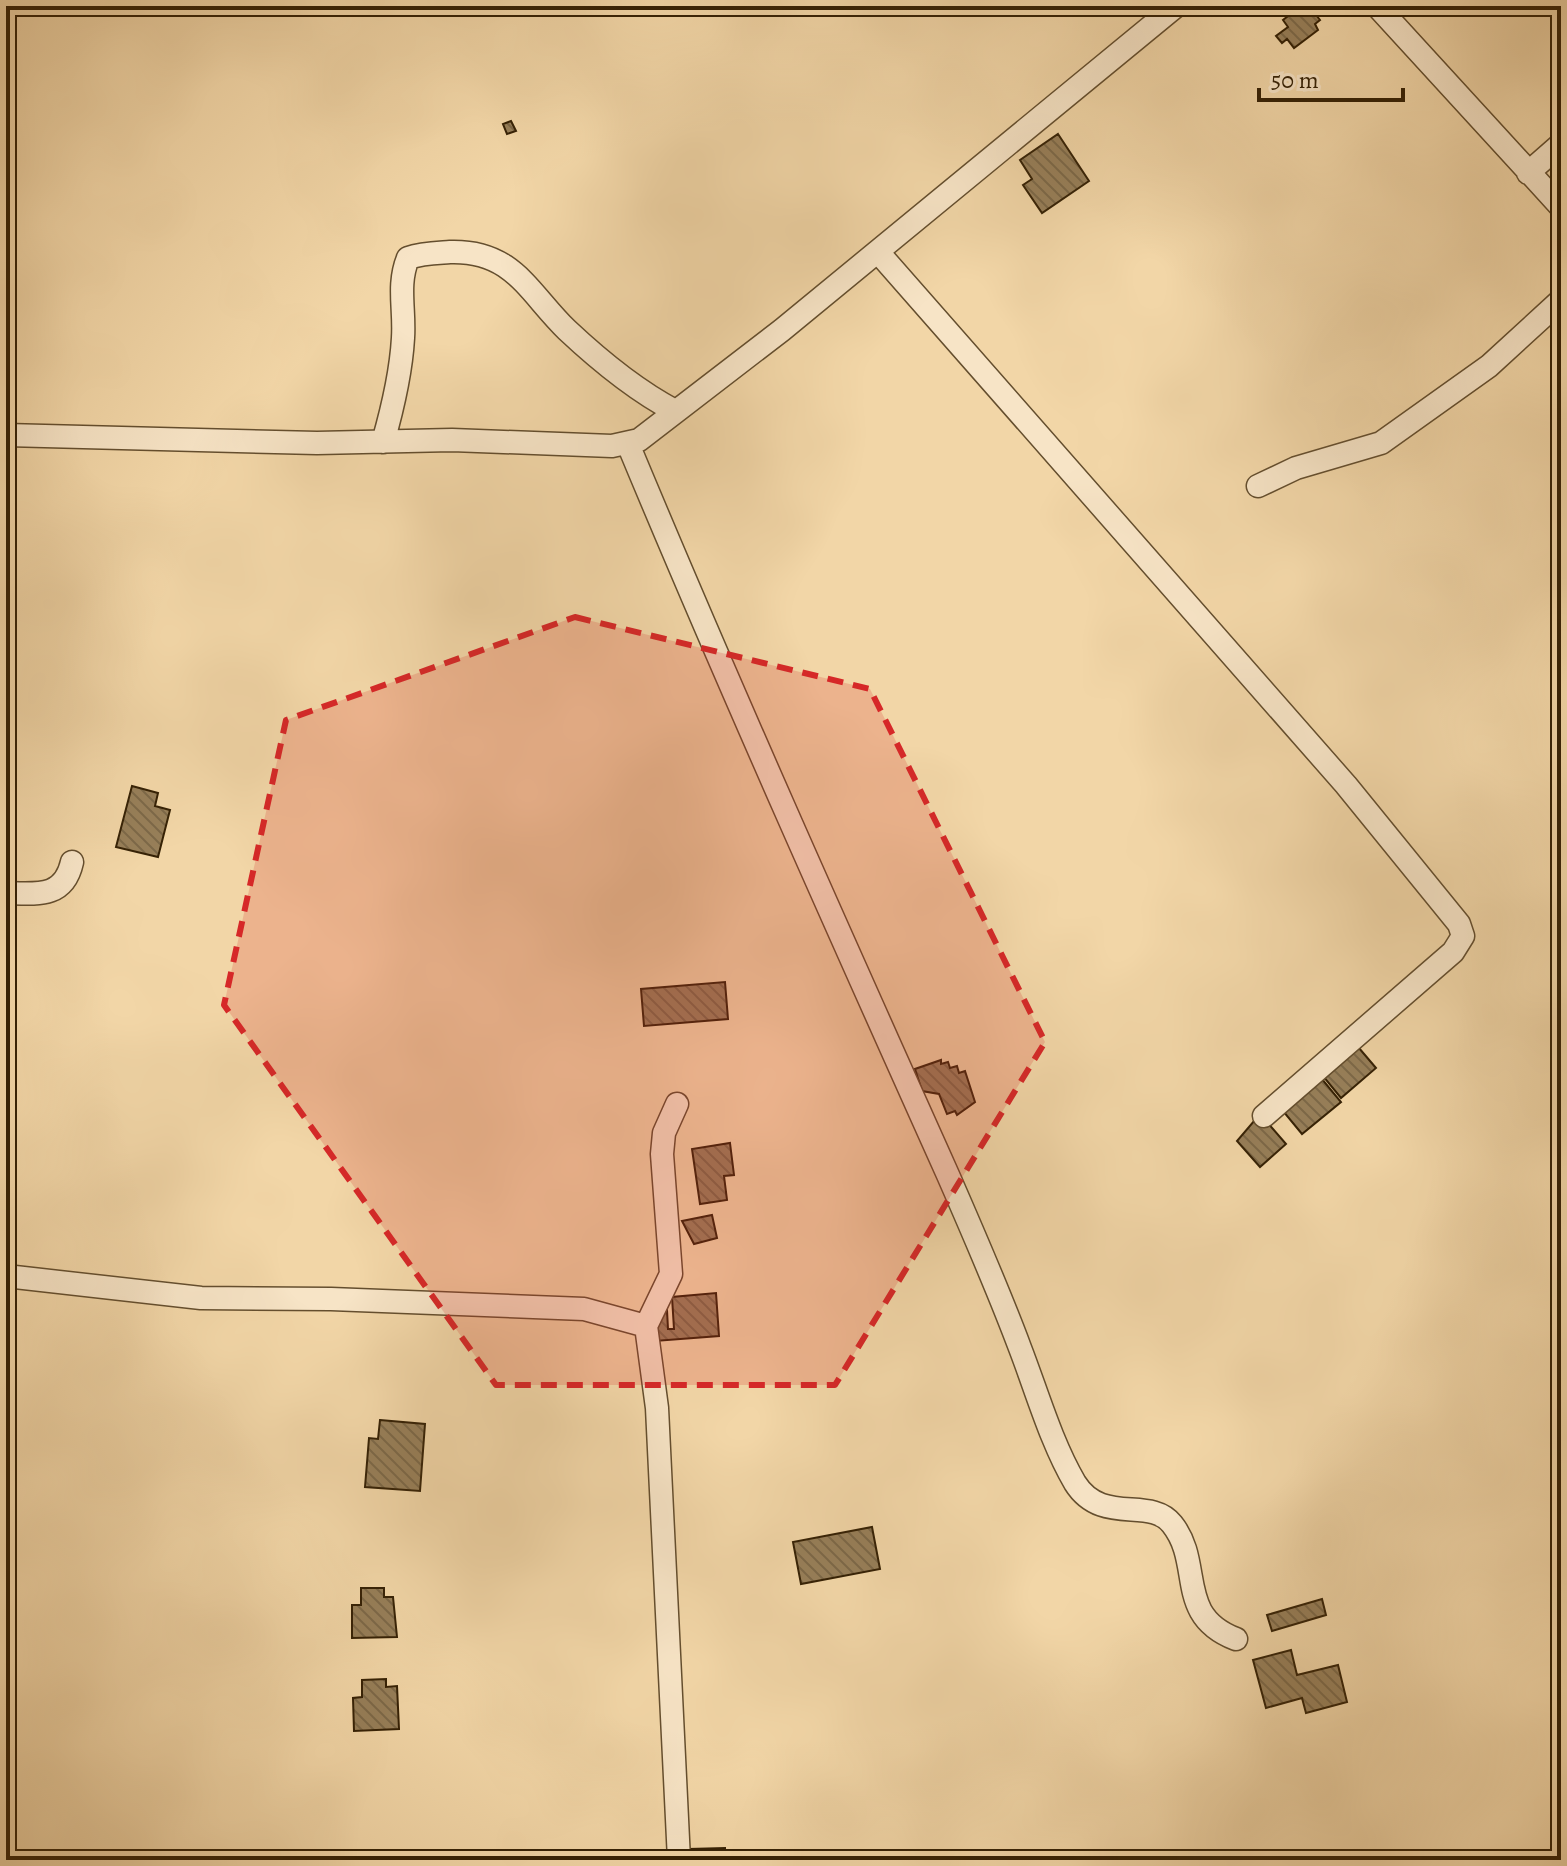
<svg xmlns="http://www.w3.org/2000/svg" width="1567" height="1866" viewBox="0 0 1567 1866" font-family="Alegreya,serif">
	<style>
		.building { fill: url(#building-back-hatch); stroke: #352105; stroke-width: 2 }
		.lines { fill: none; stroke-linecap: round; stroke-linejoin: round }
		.minor-casing { stroke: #644e2e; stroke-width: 25 }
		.minor { stroke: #f7e4c6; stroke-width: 22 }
		.marked { fill: #d62828; fill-opacity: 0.2; stroke: #d62828; stroke-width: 6; stroke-dasharray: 16 10; stroke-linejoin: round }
	</style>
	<defs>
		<pattern id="building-back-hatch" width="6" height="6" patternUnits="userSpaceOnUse" patternTransform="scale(2)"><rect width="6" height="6" fill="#977f59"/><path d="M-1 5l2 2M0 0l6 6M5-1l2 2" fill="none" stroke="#7c6848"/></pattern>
	</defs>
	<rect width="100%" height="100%" fill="#f2d6a7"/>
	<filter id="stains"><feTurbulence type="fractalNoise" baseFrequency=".0025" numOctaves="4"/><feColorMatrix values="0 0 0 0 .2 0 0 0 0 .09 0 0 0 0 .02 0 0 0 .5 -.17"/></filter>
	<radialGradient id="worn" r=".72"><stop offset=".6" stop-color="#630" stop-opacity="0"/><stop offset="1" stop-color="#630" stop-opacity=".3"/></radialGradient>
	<path class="building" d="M 1301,6 L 1309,6 L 1320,20 L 1315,24 L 1318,30 L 1294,48 L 1287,39 L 1282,43 L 1276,36 L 1288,27 L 1283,20 Z
		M 511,121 L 516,131 L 507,134 L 503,124 Z
		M 1058,134 L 1089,181 L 1042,213 L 1023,185 L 1032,179 L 1020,160 Z
		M 132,786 L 158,793 L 155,806 L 170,810 L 158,857 L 116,847 Z
		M 725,982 L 728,1019 L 644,1026 L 641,989 Z
		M 1353,1041 L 1376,1068 L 1341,1098 L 1318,1070 Z
		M 941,1060 L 941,1064 L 948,1062 L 950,1068 L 957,1066 L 959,1073 L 965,1071 L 975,1102 L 957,1115 L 955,1111 L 947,1114 L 939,1094 L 922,1091 L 915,1069 Z
		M 1317,1073 L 1341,1102 L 1302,1134 L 1278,1105 Z
		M 1260,1114 L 1286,1144 L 1260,1167 L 1237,1141 Z
		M 730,1143 L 734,1175 L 724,1176 L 727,1200 L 700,1204 L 692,1149 Z
		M 712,1215 L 717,1238 L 694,1244 L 682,1221 Z
		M 716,1293 L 719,1336 L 655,1341 L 653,1311 L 667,1310 L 668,1329 L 674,1329 L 672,1297 Z
		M 380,1420 L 425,1424 L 420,1491 L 365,1487 L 369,1438 L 378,1439 Z
		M 872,1527 L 880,1569 L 801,1584 L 793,1542 Z
		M 361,1588 L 384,1588 L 384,1597 L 393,1597 L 397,1637 L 352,1638 L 352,1605 L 361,1605 Z
		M 1322,1599 L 1326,1615 L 1272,1631 L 1267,1615 Z
		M 1291,1650 L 1297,1675 L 1338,1665 L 1347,1702 L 1306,1713 L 1302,1698 L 1266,1708 L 1253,1660 Z
		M 386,1679 L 386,1687 L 397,1686 L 399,1729 L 354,1731 L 353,1698 L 362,1697 L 362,1680 Z
		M 725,1848 L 725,1860 L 689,1860 L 689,1849 Z"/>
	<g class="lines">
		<defs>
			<path id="minor" d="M 1377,6 L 1561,207
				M 1528,173 L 1561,144
				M 878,252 L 1346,785 L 1459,924 L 1463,936 L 1453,952 L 1264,1116
				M 6,435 L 317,443 L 452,440 L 612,446 L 639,440 L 782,330 L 1176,6
				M 383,442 C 393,407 401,374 403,338 C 405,309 397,285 408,258 C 422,253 435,253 450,252 C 513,250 528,292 567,330 C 600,361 635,390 675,411
				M 628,444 C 730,689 839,932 948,1175 C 973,1232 998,1289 1020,1348 C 1037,1392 1051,1442 1075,1483 C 1102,1526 1150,1496 1172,1524 C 1204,1564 1174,1615 1236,1639
				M 1258,486 L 1296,468 L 1381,443 L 1489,366 L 1561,300
				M 6,893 C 38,894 64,898 72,862
				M 677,1104 L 664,1133 L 662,1154 L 671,1274 L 646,1326 L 657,1408 L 679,1860
				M 6,1276 L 201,1298 L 331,1299 L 584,1309 L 646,1326"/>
		</defs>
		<use href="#minor" class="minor-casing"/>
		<use href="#minor" class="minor"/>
	</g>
	<path class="marked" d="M 575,617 L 870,689 L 1045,1042 L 835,1385 L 496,1385 L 224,1005 L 286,720 Z"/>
	<rect width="1567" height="1866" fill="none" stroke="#f2d6a7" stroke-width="32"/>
	<rect x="8" y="8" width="1551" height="1850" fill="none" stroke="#352105" stroke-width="4"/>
	<rect x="16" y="16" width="1535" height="1834" fill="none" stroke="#352105" stroke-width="2"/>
	<path d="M1259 88v12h144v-12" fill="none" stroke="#352105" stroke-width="4"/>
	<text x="1271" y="88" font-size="24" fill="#352105" stroke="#f7e4c6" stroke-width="6" paint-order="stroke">50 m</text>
	<rect width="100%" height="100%" filter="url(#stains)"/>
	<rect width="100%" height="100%" fill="url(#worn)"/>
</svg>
